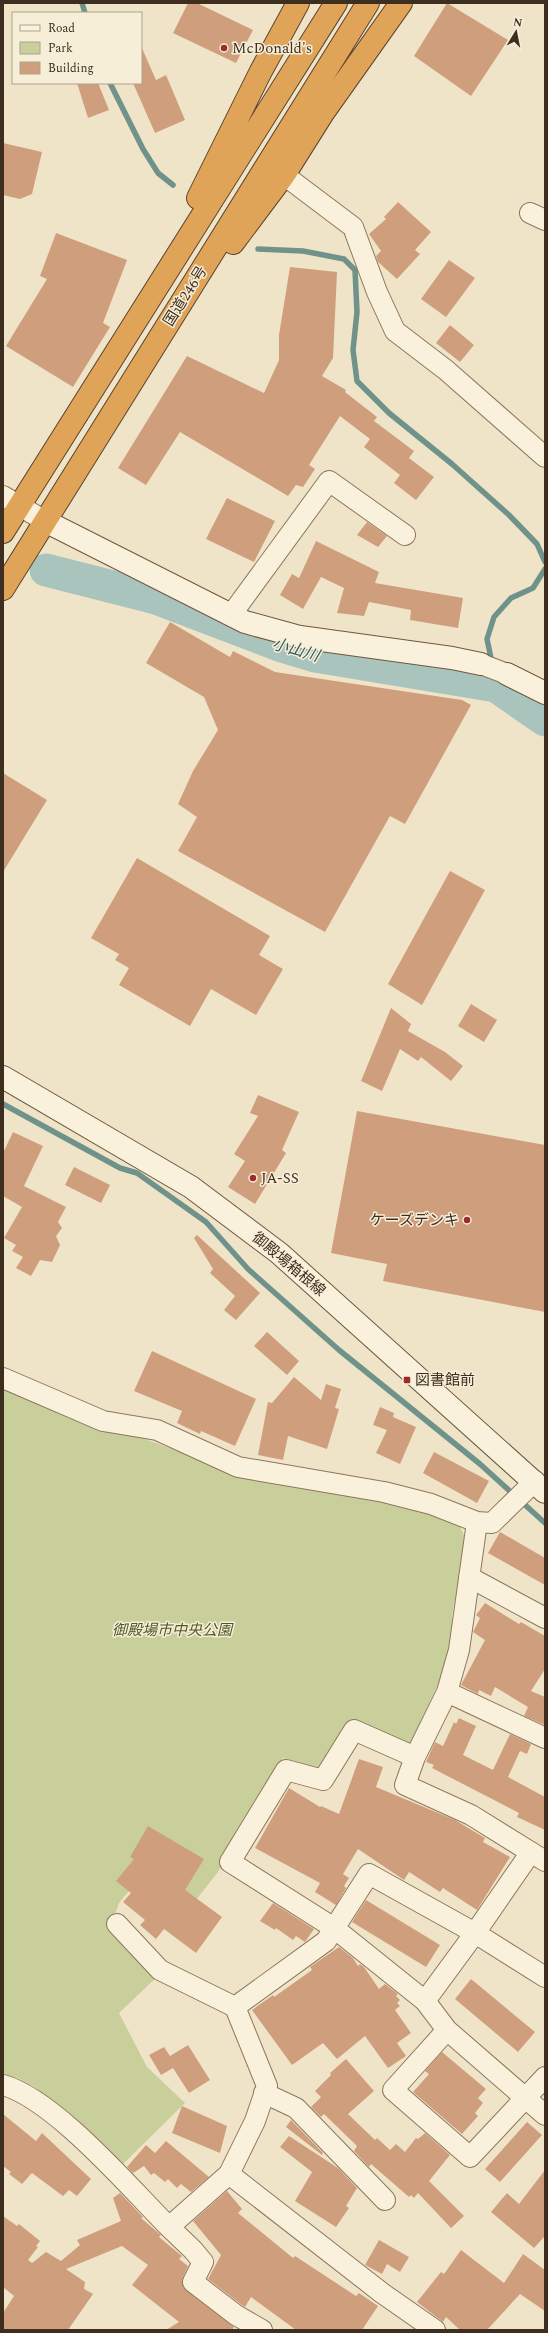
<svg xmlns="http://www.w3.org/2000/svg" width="548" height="2333" viewBox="0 0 548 2333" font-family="Spectral,'Noto Sans JP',serif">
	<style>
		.green { fill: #c9cf9b }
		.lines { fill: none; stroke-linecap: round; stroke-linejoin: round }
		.stream { stroke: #6f938a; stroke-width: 5.5 }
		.river { stroke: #a9c4bc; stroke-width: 33 }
		.building { fill: #cf9f7d }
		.street-casing { stroke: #8d765c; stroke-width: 22 }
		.secondary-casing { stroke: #6f573f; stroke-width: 24 }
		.highway-casing { stroke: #5b4430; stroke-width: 24 }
		.street { stroke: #faf1dc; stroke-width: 20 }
		.secondary { stroke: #faf1dc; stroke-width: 22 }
		.highway { stroke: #e0a458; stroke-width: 22 }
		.poi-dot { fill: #9e2a2b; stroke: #f7eed8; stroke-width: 1.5 }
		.labels { text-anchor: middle; stroke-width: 3; stroke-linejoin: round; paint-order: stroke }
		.poi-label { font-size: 15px; fill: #3d2e20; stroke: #f7eed8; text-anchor: start }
		.street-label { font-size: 15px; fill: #3d2e20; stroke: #f7eed8 }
		.park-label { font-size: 15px; font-style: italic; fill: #4d5a26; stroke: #f7eed8 }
		.water-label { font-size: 16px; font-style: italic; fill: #2f5d5a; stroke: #f7eed8 }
	</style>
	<rect width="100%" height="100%" fill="#f0e4c8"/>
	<path class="green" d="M 3,1387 L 194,1457 L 386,1500 L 456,1519 L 464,1535 L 467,1562 L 459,1581 L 452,1614 L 451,1656 L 408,1749 L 349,1720 L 319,1770 L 283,1758 L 248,1815 L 218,1872 L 196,1900 L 144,1873 L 119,1903 L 111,1926 L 158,1976 L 119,2013 L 147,2067 L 185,2103 L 122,2165 L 35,2087 L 18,2078 L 3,2075 Z"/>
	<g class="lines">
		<path class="stream" d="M 82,3 L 85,13
			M 110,83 L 143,149 L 158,173 L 173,185
			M 258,249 L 303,251 L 344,259 L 355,270 L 357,312 L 353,350 L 357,381 L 389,413 L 452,464 L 509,515 L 537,544 L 545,562
			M 492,663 L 487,639 L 494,617 L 511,598 L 533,588 L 545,569
			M 494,674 L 496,686
			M 3,1104 L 120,1168 L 137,1173 L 206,1222 L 248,1269 L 339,1350 L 480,1464 L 545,1523"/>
		<path class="river" d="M 46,570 L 156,598 L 282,646 L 315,656 L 496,686 L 545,720"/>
	</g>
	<path class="building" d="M 188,3 L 197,3 L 253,30 L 236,63 L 173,33 Z
		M 447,3 L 508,40 L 471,96 L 414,56 Z
		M 141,46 L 156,80 L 166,75 L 185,120 L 155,133 L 133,83 L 141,83 Z
		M 77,83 L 98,83 L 109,110 L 88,118 Z
		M 3,143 L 42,152 L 32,194 L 20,199 L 3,195 Z
		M 398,202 L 431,232 L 415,250 L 420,254 L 397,279 L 378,262 L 376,256 L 381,251 L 369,234 L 386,219 L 384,217 Z
		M 56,233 L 127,260 L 103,323 L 110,327 L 73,387 L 6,346 L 47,279 L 40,276 Z
		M 449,260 L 475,278 L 446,317 L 421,299 Z
		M 290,267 L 337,272 L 333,358 L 322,376 L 346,390 L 345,392 L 377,417 L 374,421 L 414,451 L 409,458 L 434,477 L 416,500 L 394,483 L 400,475 L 364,447 L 370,439 L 340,416 L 309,465 L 315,469 L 303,487 L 296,485 L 288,496 L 180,432 L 146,485 L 118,468 L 187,356 L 264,393 L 279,360 L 279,335 Z
		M 450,325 L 474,345 L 460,362 L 436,343 Z
		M 227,498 L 275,521 L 254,562 L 206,539 Z
		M 367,522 L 387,536 L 378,547 L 357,535 Z
		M 316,541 L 379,572 L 375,583 L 463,598 L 458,628 L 410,620 L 411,610 L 369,602 L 364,616 L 337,613 L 344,588 L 321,577 L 303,609 L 280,595 L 292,574 L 299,578 Z
		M 170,622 L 230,657 L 233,651 L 275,672 L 462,700 L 471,705 L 405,824 L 390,816 L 325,932 L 178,851 L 197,817 L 178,804 L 193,771 L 218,730 L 204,697 L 146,663 Z
		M 3,773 L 47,800 L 3,872 Z
		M 137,858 L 270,936 L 259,955 L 283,969 L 256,1015 L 211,989 L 190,1026 L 119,985 L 129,968 L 115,960 L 119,954 L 91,938 Z
		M 450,871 L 485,890 L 422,1005 L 388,984 Z
		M 471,1004 L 497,1020 L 484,1042 L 458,1026 Z
		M 391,1008 L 411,1024 L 408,1031 L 445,1052 L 463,1066 L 451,1081 L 421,1057 L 418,1061 L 400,1049 L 382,1091 L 361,1081 Z
		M 258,1095 L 299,1112 L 282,1150 L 286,1153 L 255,1204 L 228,1187 L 245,1161 L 234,1154 L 258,1116 L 250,1113 Z
		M 357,1111 L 545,1145 L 545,1312 L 383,1281 L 387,1264 L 331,1253 Z
		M 13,1132 L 43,1146 L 24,1186 L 66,1207 L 58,1222 L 62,1228 L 56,1236 L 60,1245 L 52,1262 L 40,1260 L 31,1276 L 16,1268 L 23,1257 L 12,1251 L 16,1245 L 4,1238 L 22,1207 L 3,1196 L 3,1153 Z
		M 74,1167 L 110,1185 L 101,1203 L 65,1185 Z
		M 197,1235 L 260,1293 L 236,1320 L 224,1310 L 235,1296 L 210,1273 L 213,1269 L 194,1238 Z
		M 267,1332 L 299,1361 L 287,1375 L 254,1346 Z
		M 152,1351 L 256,1399 L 235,1446 L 201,1431 L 200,1434 L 177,1423 L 182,1411 L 134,1391 Z
		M 294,1377 L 321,1400 L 326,1384 L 341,1389 L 335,1408 L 339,1409 L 327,1449 L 288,1436 L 283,1460 L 258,1455 L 268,1402 L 272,1403 Z
		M 380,1407 L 394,1413 L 393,1417 L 416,1427 L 400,1464 L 376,1453 L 387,1430 L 373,1425 Z
		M 434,1452 L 489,1481 L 477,1503 L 423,1473 Z
		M 500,1532 L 545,1558 L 545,1585 L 488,1553 Z
		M 485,1603 L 519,1624 L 521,1622 L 545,1636 L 545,1669 L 531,1691 L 545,1697 L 545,1725 L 524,1716 L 528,1707 L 495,1687 L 491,1696 L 479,1690 L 478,1694 L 461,1685 L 485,1640 L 473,1632 L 480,1618 L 476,1615 Z
		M 459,1718 L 476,1726 L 463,1755 L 493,1770 L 510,1734 L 531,1744 L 527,1754 L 520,1751 L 508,1777 L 545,1797 L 545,1830 L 517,1817 L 519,1813 L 432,1768 L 434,1765 L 426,1762 L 435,1742 L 443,1746 L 454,1722 L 456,1724 Z
		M 359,1759 L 383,1767 L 376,1787 L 455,1820 L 485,1838 L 483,1842 L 510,1857 L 477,1910 L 443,1888 L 440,1892 L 409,1872 L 404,1880 L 358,1849 L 343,1874 L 349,1878 L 344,1886 L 346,1888 L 336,1905 L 315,1892 L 320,1883 L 255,1848 L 289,1788 L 320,1807 L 321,1806 L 339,1814 Z
		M 148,1826 L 204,1859 L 185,1890 L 222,1917 L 196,1953 L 164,1929 L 156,1939 L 140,1925 L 145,1920 L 123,1902 L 131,1893 L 116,1881 L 134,1859 L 130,1857 Z
		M 366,1900 L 440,1945 L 426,1967 L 352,1922 Z
		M 273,1903 L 314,1929 L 305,1942 L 296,1936 L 293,1940 L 276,1928 L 275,1930 L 260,1921 Z
		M 339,1947 L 353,1958 L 358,1966 L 360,1964 L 364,1967 L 379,1989 L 385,1984 L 398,1994 L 396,1996 L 400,2000 L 397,2003 L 400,2006 L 395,2010 L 411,2033 L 397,2043 L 406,2056 L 388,2068 L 365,2036 L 337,2059 L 323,2043 L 292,2065 L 252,2010 L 273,1995 L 274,1997 L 312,1970 L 310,1967 Z
		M 471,1979 L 535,2032 L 518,2052 L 455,1999 Z
		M 188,2045 L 210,2080 L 189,2093 L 173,2068 L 161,2075 L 149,2055 L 164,2047 L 170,2056 Z
		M 442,2052 L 486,2089 L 478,2098 L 483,2103 L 475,2113 L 478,2116 L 462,2134 L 413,2092 L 429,2074 L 425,2071 Z
		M 346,2059 L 374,2091 L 348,2114 L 375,2140 L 377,2138 L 390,2150 L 396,2144 L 405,2152 L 416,2138 L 418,2139 L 425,2133 L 450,2155 L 429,2181 L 464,2216 L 451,2228 L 418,2193 L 414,2198 L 411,2195 L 409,2197 L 371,2164 L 369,2167 L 354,2151 L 357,2146 L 324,2114 L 321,2117 L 311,2107 L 321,2097 L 315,2091 L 331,2075 L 330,2073 Z
		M 182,2106 L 227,2126 L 220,2153 L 172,2133 Z
		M 3,2114 L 36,2141 L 42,2133 L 91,2179 L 77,2196 L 69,2190 L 63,2196 L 32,2173 L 22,2184 L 9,2174 L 11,2172 L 3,2166 Z
		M 291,2120 L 323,2153 L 322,2155 L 286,2127 Z
		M 527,2122 L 542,2135 L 500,2182 L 485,2169 Z
		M 289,2136 L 338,2168 L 357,2188 L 346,2206 L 349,2208 L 336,2227 L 295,2201 L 312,2172 L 280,2147 Z
		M 166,2141 L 209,2177 L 191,2192 L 181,2184 L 177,2188 L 168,2179 L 165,2182 L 154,2173 L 151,2175 L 144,2166 L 133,2173 L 127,2167 L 146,2145 L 155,2153 Z
		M 545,2170 L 545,2236 L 534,2248 L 491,2212 L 507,2193 L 519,2204 Z
		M 227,2191 L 242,2209 L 238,2213 L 293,2258 L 295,2256 L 356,2296 L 359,2293 L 378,2306 L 362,2330 L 296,2330 L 251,2297 L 245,2307 L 242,2305 L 208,2279 L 221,2255 L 193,2221 Z
		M 120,2193 L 143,2217 L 141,2218 L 161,2235 L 159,2237 L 182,2256 L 179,2259 L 188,2266 L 183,2277 L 183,2287 L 234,2327 L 232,2330 L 166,2330 L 179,2322 L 132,2285 L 148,2265 L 122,2246 L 66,2269 L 85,2282 L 84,2289 L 93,2294 L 68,2330 L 3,2330 L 3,2313 L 14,2296 L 3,2287 L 3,2216 L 17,2226 L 19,2224 L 40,2241 L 36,2246 L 38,2247 L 28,2260 L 32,2263 L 46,2252 L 61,2261 L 80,2245 L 77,2240 L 121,2221 L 113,2198 Z
		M 379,2240 L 409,2257 L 400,2272 L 387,2264 L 382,2274 L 365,2265 Z
		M 461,2250 L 504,2283 L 523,2254 L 545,2270 L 545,2311 L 520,2294 L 487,2330 L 460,2330 L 446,2317 L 443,2322 L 417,2302 L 441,2272 L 444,2274 Z"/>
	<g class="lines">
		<defs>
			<path id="street" d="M 284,175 L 353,227 L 377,292 L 395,331 L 446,370 L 545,457
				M 530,213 L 545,220
				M 3,496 L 45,521
				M 231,615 L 329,481 L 405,535
				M 481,664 L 507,674
				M 3,1378 L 103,1421 L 157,1430 L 238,1467 L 384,1492 L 431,1504 L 477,1522 L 492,1523 L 535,1481
				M 477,1522 L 459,1650 L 447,1692 L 415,1757 L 405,1785 L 471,1815 L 545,1861
				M 469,1577 L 545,1618
				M 447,1692 L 545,1738
				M 415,1757 L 354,1730 L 323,1780 L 286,1770 L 230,1862 L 334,1928 L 425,2001 L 447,2030 L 545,2115
				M 425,2001 L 475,1933 L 531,1852
				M 235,2007 L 326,1941 L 369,1874 L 475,1933 L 545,1977
				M 447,2030 L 393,2090 L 470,2157 L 545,2077
				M 3,2085 C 54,2099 130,2188 169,2227 L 229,2174 L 255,2121 L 267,2086 L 235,2007 L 160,1970 L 117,1924
				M 264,2093 L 296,2108 L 385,2200
				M 229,2174 L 382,2293 L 435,2330
				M 169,2227 L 193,2250 L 203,2262 L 193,2282 L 236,2315 L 262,2330"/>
			<path id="secondary" d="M 45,521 L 245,622 L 300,637 L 452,658 L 481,664
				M 507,674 L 545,693
				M 3,1077 L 191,1187 L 279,1253 L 545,1492"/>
			<path id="highway" d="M 198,198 L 261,71 L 298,3
				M 233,243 L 284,175 L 323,113 L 401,3
				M 3,532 L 336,3
				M 3,589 L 368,3"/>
		</defs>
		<use href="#street" class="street-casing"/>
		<use href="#secondary" class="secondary-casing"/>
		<use href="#highway" class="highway-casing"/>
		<use href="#street" class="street"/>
		<use href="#secondary" class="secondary"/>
		<use href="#highway" class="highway"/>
	</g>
	<g class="poi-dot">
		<circle cx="224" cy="48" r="4"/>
		<circle cx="253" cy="1178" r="4"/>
		<circle cx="467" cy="1220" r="4"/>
		<rect x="403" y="1376" width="8" height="8" rx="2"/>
	</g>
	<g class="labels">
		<g class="poi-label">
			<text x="232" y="53">McDonald's</text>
			<text x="261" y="1183">JA-SS</text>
			<text x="459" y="1225" text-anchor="end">ケーズデンキ</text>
			<text x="415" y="1385">図書館前</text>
		</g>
		<g class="street-label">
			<text transform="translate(185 296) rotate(-58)" y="5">国道246号</text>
			<text transform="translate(289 1264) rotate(40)" y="5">御殿場箱根線</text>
		</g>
		<g class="park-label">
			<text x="172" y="1635">御殿場市中央公園</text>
		</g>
		<g class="water-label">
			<text transform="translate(296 649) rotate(16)" y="6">小山川</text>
		</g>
	</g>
	<rect width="548" height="2333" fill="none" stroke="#3d2e20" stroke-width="8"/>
	<rect x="12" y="12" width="130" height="72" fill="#f7eed8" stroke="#ada18e"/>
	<rect x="20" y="25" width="20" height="6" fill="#faf1dc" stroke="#ada18e"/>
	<text x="48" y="32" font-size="12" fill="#3d2e20">Road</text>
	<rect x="20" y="42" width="20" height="12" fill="#c9cf9b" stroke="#ada18e"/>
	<text x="48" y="52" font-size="12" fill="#3d2e20">Park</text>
	<rect x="20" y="62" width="20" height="12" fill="#cf9f7d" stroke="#ada18e"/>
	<text x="48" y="72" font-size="12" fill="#3d2e20">Building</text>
	<g transform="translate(516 32) rotate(10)" stroke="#f7eed8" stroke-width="3" paint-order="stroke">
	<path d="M0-3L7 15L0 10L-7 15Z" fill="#3d2e20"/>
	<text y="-6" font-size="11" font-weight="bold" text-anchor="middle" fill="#3d2e20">N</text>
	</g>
</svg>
